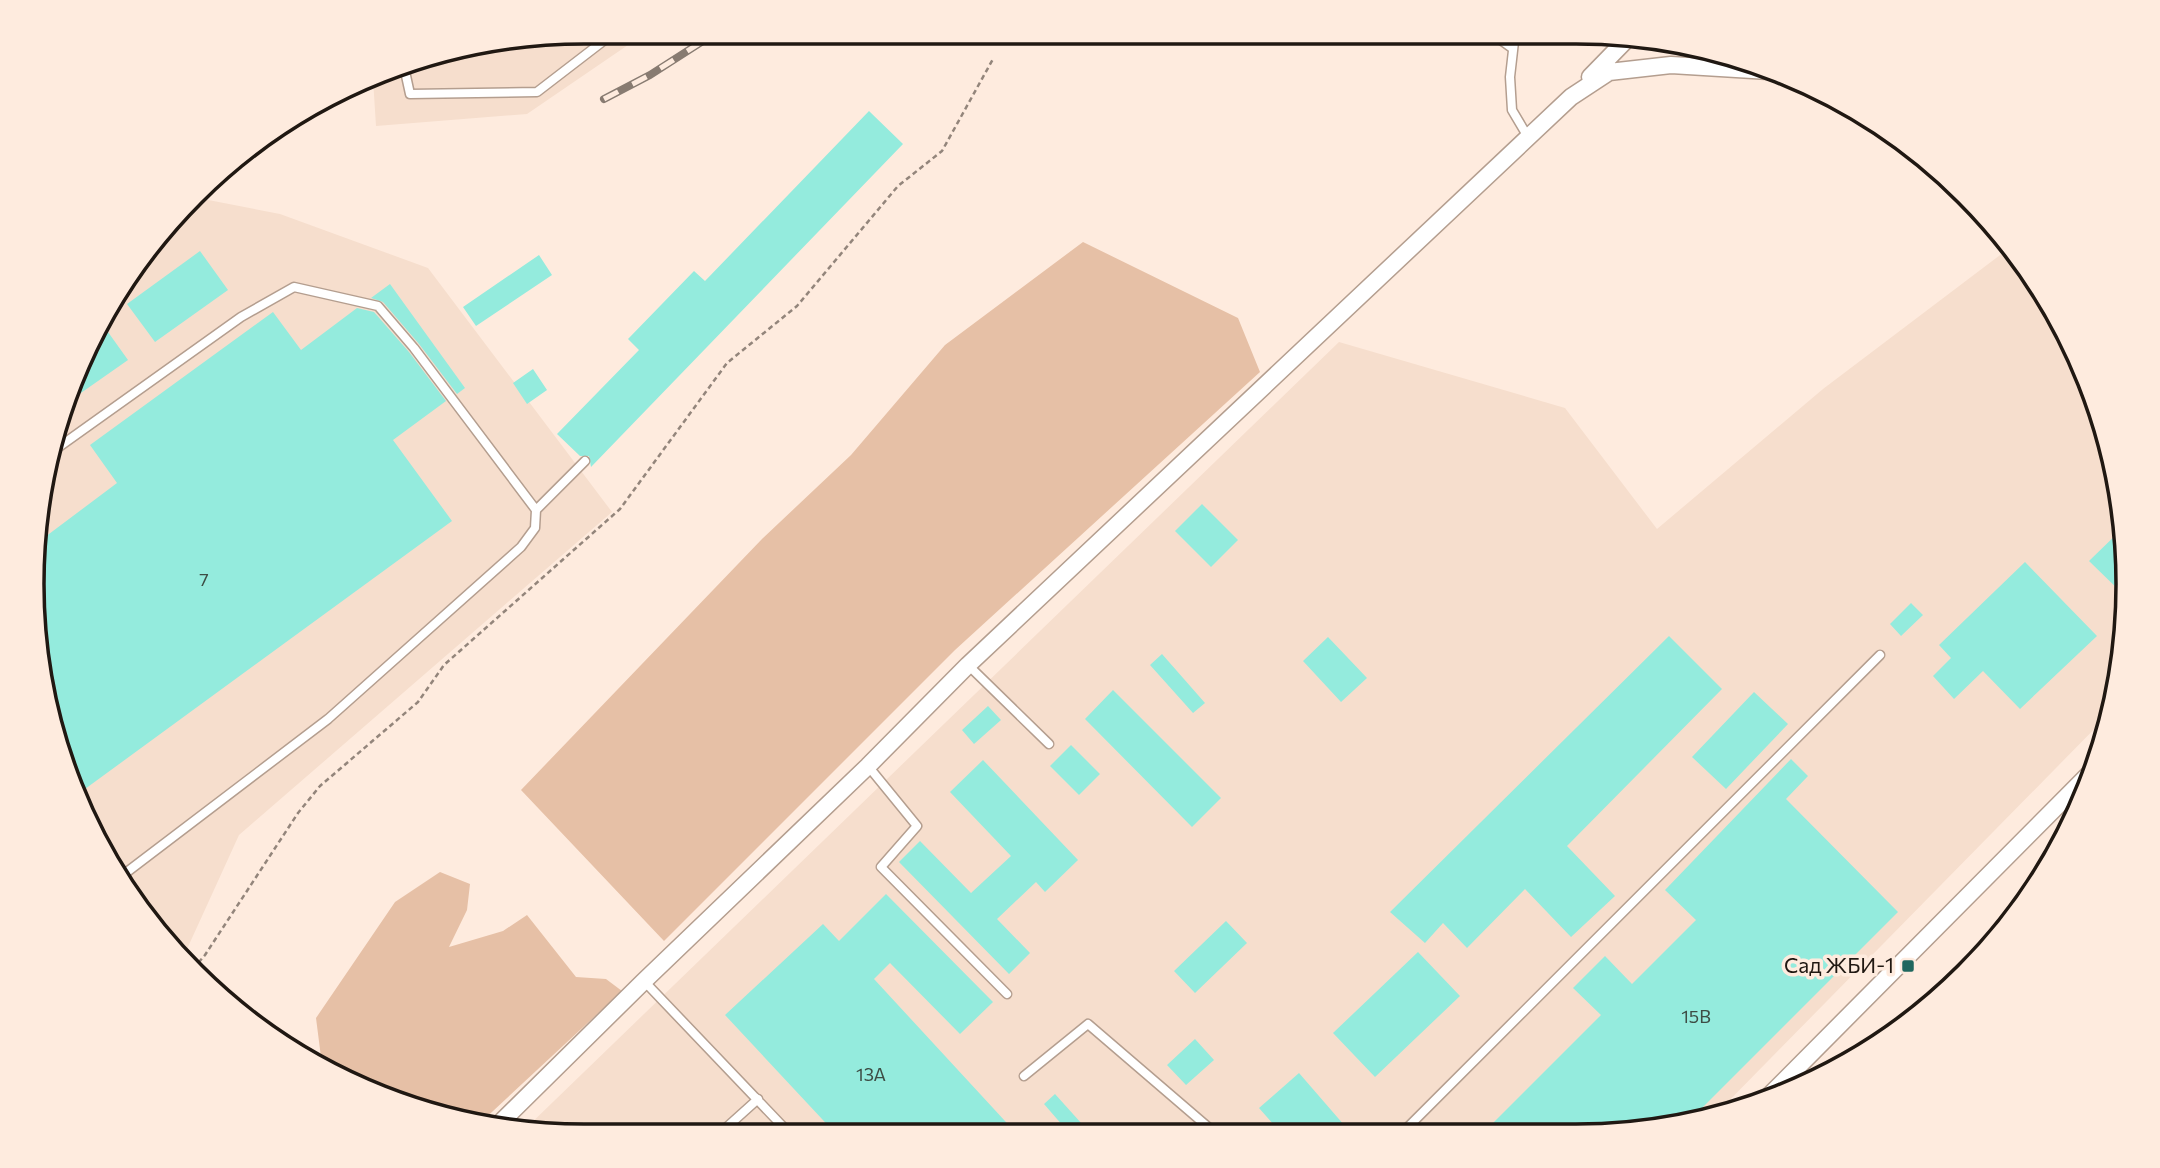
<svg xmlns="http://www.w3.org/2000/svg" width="2160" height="1168" viewBox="0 0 2160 1168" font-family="Commissioner,sans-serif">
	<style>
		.built { fill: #f6decd }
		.green { fill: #e6c0a6 }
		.building { fill: #94ebdd }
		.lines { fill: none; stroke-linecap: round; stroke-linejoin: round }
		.service-casing { stroke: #b49e8f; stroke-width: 11 }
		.minor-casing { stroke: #b49e8f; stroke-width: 19 }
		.path { stroke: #93857b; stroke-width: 2.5; stroke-dasharray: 5 3.5; stroke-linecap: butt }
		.service { stroke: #fff; stroke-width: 8 }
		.minor { stroke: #fff; stroke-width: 16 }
		.rail-casing { stroke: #887b71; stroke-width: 8 }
		.rail { stroke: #feebde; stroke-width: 5; stroke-dasharray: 16; stroke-linecap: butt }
		.poi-dot { fill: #1f675e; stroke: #feebde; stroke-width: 2.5 }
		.labels { text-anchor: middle; stroke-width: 7; stroke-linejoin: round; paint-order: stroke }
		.number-label { font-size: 18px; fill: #3d4d45 }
		.poi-label { font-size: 21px; fill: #201812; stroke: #feebde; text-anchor: end }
		.rim { fill: none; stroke: #201812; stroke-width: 3.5 }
	</style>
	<rect width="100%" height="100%" fill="#feebde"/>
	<path class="built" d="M 584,32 L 647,32 L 527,114 L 376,126 L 373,79 L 406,61 Z
		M 198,198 L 280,214 L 428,268 L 612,512 L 239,835 L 182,960 L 169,949 L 74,796 L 33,621 L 50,441 L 124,277 Z
		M 2012,246 L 2071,339 L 2110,441 L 2127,547 L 2124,656 L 2110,713 L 1713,1117 L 1648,1132 L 548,1135 L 523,1131 L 1339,342 L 1565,408 L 1657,529 L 1823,389 Z"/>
	<path class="green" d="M 1083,242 L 1238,318 L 1260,372 L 955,650 L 664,941 L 521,790 L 762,539 L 851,455 L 945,345 Z
		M 440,872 L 470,884 L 467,910 L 449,947 L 503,931 L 527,915 L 576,977 L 606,979 L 622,991 L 479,1124 L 441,1118 L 307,1062 L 322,1065 L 316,1018 L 395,902 Z"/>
	<path class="building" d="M 869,111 L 903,144 L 591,467 L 589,456 L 580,456 L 557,434 L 639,350 L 628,339 L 694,271 L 705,281 Z
		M 200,251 L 228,290 L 155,342 L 127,304 Z
		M 539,255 L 552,275 L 476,326 L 463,307 Z
		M 390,284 L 465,388 L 457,394 L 419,344 L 383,302 L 371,298 Z
		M 357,308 L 374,312 L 409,352 L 446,401 L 393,440 L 452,521 L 74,797 L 33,621 L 41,540 L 117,483 L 90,445 L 273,312 L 301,350 Z
		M 103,325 L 128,360 L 68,402 Z
		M 533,369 L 547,390 L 527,404 L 513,383 Z
		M 1202,504 L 1238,540 L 1211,567 L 1175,531 Z
		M 2124,527 L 2127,547 L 2126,597 L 2089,561 Z
		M 2025,562 L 2097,636 L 2020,709 L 1983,671 L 1954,699 L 1933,676 L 1951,658 L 1939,645 Z
		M 1911,603 L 1923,615 L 1901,636 L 1890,624 Z
		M 1669,636 L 1722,689 L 1567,846 L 1615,896 L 1571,937 L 1525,889 L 1467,948 L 1443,923 L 1425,943 L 1390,912 Z
		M 1328,637 L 1367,678 L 1341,702 L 1303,661 Z
		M 1162,654 L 1205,703 L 1193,713 L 1150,665 Z
		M 1113,690 L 1221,798 L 1192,827 L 1085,719 Z
		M 1754,692 L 1788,724 L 1726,789 L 1692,757 Z
		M 988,706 L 1001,720 L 974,744 L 962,730 Z
		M 1071,745 L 1100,774 L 1079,795 L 1050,766 Z
		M 1791,759 L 1808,776 L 1786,799 L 1898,912 L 1687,1123 L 1648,1132 L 1484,1132 L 1601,1015 L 1573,988 L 1605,956 L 1632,984 L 1696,920 L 1665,890 Z
		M 983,760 L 1078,860 L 1045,892 L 1036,882 L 997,919 L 1030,953 L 1009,974 L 899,862 L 920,841 L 971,893 L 1011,856 L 950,792 Z
		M 886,894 L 993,1002 L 960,1034 L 890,963 L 874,979 L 1017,1134 L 836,1134 L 725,1015 L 823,924 L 839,941 Z
		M 1226,921 L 1247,943 L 1195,993 L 1174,971 Z
		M 1418,952 L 1460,996 L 1375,1077 L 1333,1033 Z
		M 1195,1039 L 1214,1060 L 1186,1085 L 1167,1065 Z
		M 1299,1073 L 1351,1133 L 1281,1133 L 1259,1108 Z
		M 1055,1094 L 1091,1134 L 1070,1134 L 1044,1104 Z"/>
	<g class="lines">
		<defs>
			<path id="service" d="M 1491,33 L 1512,48
				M 1515,33 L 1510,77 L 1512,110 L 1528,137
				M 403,62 L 410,94 L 537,92 L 615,32
				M 49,454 L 241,317 L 294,287 L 378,306 L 414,348 L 536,510 L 535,528 L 521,547 L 328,719 L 123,875
				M 536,510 L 585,461
				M 968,665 L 1049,744
				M 868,766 L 917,826 L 881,867 L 1007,994
				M 644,981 L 791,1135
				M 1024,1076 L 1088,1024 L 1215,1133
				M 1402,1133 L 1880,655
				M 718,1135 L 758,1099"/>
			<path id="minor" d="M 1590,77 L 1630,36
				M 1762,1103 L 2097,766
				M 496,1127 L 644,981 L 868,766 L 968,665 L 1571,97 L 1609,72 L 1671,65 L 1769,71"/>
		</defs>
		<use href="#service" class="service-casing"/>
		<use href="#minor" class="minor-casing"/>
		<path class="path" d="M 193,969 L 205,955 L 298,813 L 320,786 L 418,702 L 444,665 L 620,509 L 727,363 L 797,306 L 898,186 L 942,151 L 993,59"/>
		<use href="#service" class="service"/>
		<use href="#minor" class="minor"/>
		<defs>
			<path id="rail" d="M 604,99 L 650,75 L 717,32"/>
		</defs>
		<use href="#rail" class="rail-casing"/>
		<use href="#rail" class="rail"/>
	</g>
	<rect class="poi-dot" x="1901" y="959" width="14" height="14" rx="3.5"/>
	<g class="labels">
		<g class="number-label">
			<text x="204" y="586">7</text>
			<text x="1696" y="1023">15В</text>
			<text x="871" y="1081">13А</text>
		</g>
		<g class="poi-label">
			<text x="1894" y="973">Сад ЖБИ-1</text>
		</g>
	</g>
	<path d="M0 0H2160V1168H0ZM584 44H1576A540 540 0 0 1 2116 584V584A540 540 0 0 1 1576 1124H584A540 540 0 0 1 44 584V584A540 540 0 0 1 584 44Z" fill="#feebde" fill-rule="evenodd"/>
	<path class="rim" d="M584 44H1576A540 540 0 0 1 2116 584V584A540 540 0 0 1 1576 1124H584A540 540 0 0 1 44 584V584A540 540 0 0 1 584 44Z"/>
</svg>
